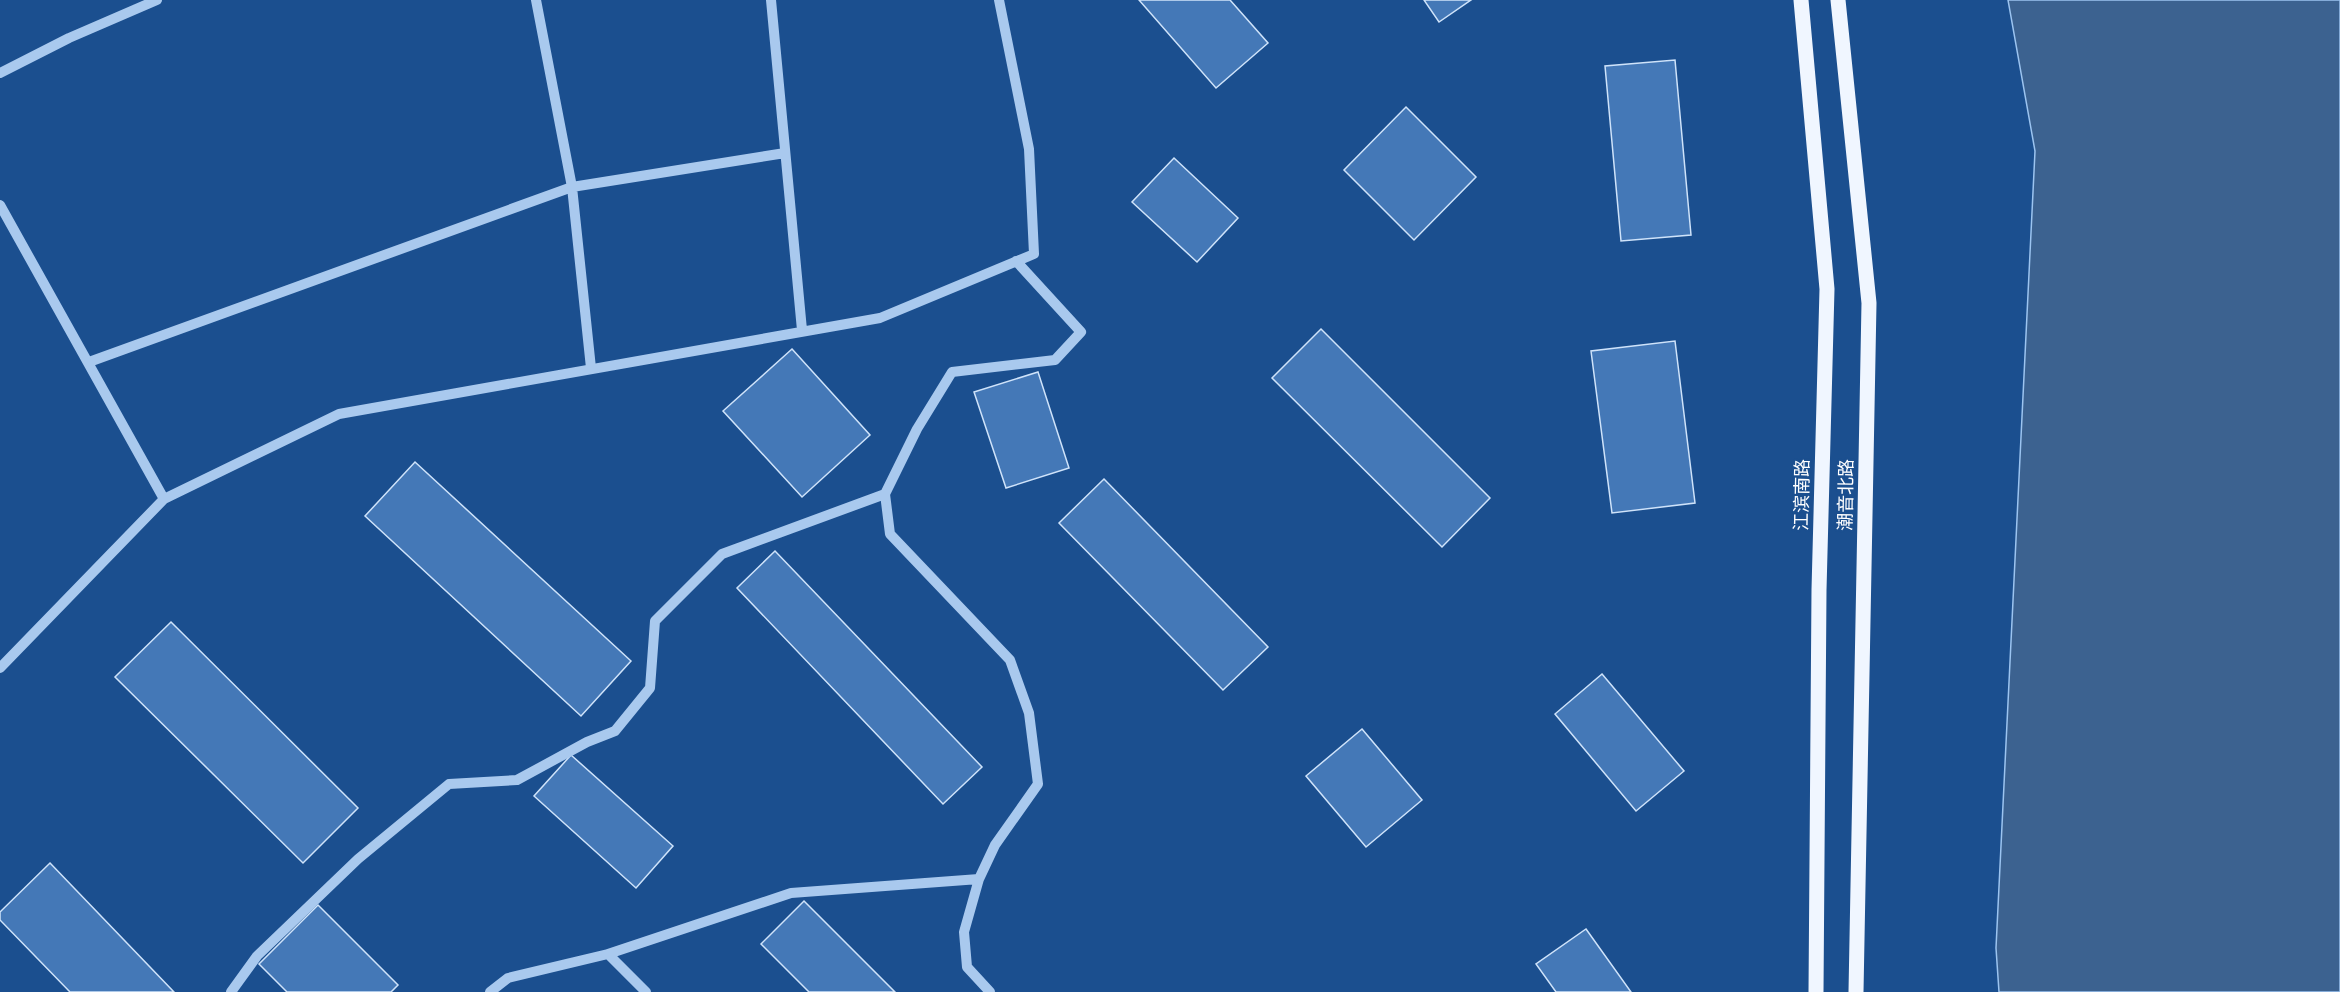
<svg xmlns="http://www.w3.org/2000/svg" width="2340" height="992" viewBox="0 0 2340 992" font-family="'Golos Text','Noto Sans SC',sans-serif">
	<style>
		.water { fill: #3c6290; stroke: #9cc4f0; stroke-width: 1.5 }
		.building { fill: #4478b7; stroke: #cfe3fa; stroke-width: 1.5 }
		.lines { fill: none; stroke-linecap: round; stroke-linejoin: round }
		.minor { stroke: #a9c9ee; stroke-width: 10 }
		.major { stroke: #f0f6ff; stroke-width: 15 }
		.labels { text-anchor: middle; stroke-width: 4.5; stroke-linejoin: round; paint-order: stroke }
		.street-label { font-size: 18px; fill: #fff; stroke: #1b4f8f }
	</style>
	<rect width="100%" height="100%" fill="#1b4f8f"/>
	<path class="water" d="M 2008,0 L 2340,0 L 2340,992 L 1999,992 L 1996,948 L 2035,151 Z"/>
	<path class="building" d="M 1139,0 L 1230,0 L 1268,43 L 1216,88 Z
		M 1424,0 L 1471,0 L 1439,22 Z
		M 1675,60 L 1691,235 L 1621,241 L 1605,66 Z
		M 1406,107 L 1476,177 L 1414,240 L 1344,170 Z
		M 1174,158 L 1238,218 L 1197,262 L 1132,202 Z
		M 1321,329 L 1490,498 L 1442,547 L 1272,378 Z
		M 1675,341 L 1695,503 L 1612,513 L 1591,351 Z
		M 792,349 L 870,435 L 802,497 L 723,411 Z
		M 1038,372 L 1069,468 L 1006,488 L 974,392 Z
		M 415,462 L 631,661 L 581,716 L 365,516 Z
		M 1104,479 L 1268,647 L 1223,690 L 1059,523 Z
		M 775,551 L 982,767 L 943,804 L 737,588 Z
		M 171,622 L 358,808 L 303,863 L 115,677 Z
		M 1602,674 L 1684,771 L 1636,811 L 1555,714 Z
		M 1362,729 L 1422,800 L 1366,847 L 1306,776 Z
		M 571,755 L 673,846 L 636,888 L 534,796 Z
		M 50,863 L 174,992 L 70,992 L 0,920 L 0,912 Z
		M 804,901 L 895,992 L 809,992 L 761,944 Z
		M 318,905 L 398,985 L 391,992 L 287,992 L 259,964 Z
		M 1586,929 L 1631,992 L 1556,992 L 1536,964 Z"/>
	<g class="lines">
		<path class="minor" d="M 536,0 L 572,187 L 591,368
			M 771,0 L 802,330
			M 0,73 L 69,38 L 157,0
			M 0,205 L 164,499
			M 89,362 L 572,187 L 785,153
			M 885,494 L 890,534 L 1010,660 L 1029,713 L 1038,784 L 995,845 L 979,879 L 964,932 L 967,967 L 990,992
			M 0,668 L 164,499 L 339,414 L 880,318 L 1034,254 L 1029,149 L 999,0
			M 608,954 L 791,893 L 979,879
			M 231,992 L 257,956 L 358,859 L 449,784 L 517,780 L 587,742 L 615,731 L 650,688 L 655,621 L 722,554 L 885,494 L 917,429 L 952,372 L 1055,360 L 1081,332 L 1016,261
			M 490,992 L 508,978 L 608,954 L 646,992"/>
		<path class="major" d="M 1801,0 L 1827,289 L 1819,590 L 1816,992
			M 1838,0 L 1869,303 L 1856,992"/>
	</g>
	<g class="labels">
		<g class="street-label">
			<text transform="translate(1802 495) rotate(-89)" y="6">江滨南路</text>
			<text transform="translate(1846 495) rotate(-89)" y="6">潮音北路</text>
		</g>
	</g>
</svg>
